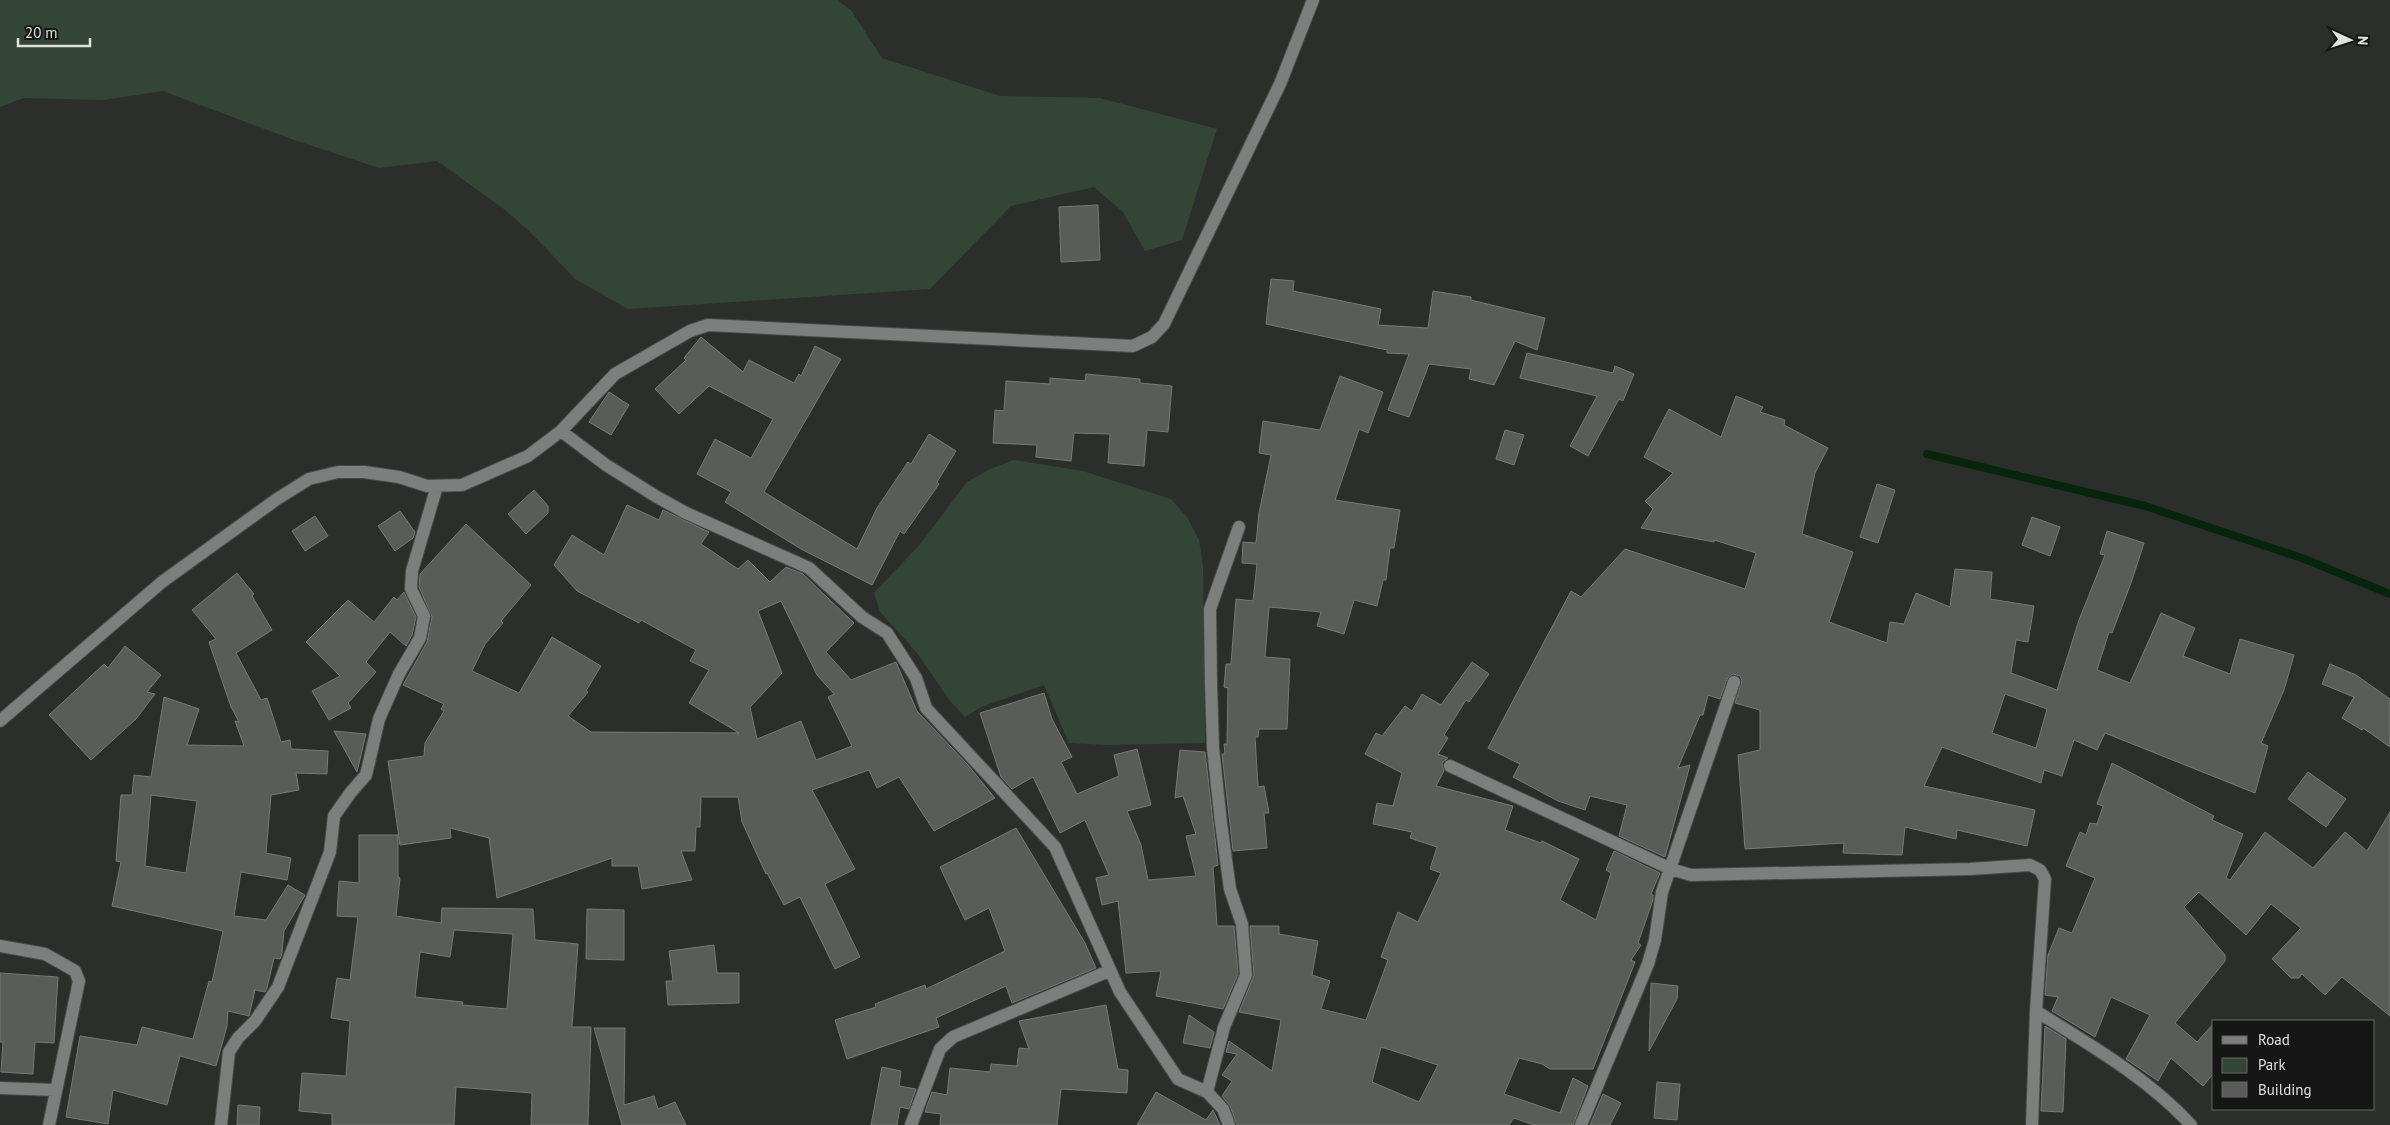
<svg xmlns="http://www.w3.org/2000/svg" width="2390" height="1125" viewBox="0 0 2390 1125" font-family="'PT Sans',sans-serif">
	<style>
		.green { fill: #334534 }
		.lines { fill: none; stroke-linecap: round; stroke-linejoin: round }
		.stream { stroke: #06250b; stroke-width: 8 }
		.building { fill: #5a5c5a; stroke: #767977; fill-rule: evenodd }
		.minor-casing { stroke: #494b49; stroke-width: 14 }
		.minor { stroke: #7c7f7d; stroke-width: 12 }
	</style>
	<rect width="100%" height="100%" fill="#2c2e2c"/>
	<path class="green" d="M 0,0 L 837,0 L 851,10 L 882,58 L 1000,96 L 1100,98 L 1217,129 L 1182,240 L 1145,251 L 1123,212 L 1094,187 L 1011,206 L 930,289 L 628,309 L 575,279 L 532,234 L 504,209 L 437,161 L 379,168 L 294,140 L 163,91 L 103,100 L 24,98 L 0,107 Z
		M 1014,460 L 1083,471 L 1171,499 L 1187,517 L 1199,540 L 1203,565 L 1205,743 L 1108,745 L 1069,743 L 1044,685 L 981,707 L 965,717 L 950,701 L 917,653 L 880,612 L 874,593 L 922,542 L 967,482 L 990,469 Z"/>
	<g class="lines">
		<path class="stream" d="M 1927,454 L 2145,506 L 2302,558 L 2390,594"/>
	</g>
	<path class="building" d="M 1098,205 L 1100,260 L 1061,262 L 1059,207 Z
		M 1271,279 L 1294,281 L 1293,291 L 1381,309 L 1378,325 L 1428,328 L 1433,291 L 1471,297 L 1471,300 L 1545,318 L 1537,350 L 1515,341 L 1494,385 L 1469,379 L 1471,369 L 1429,364 L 1409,417 L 1388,410 L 1409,354 L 1387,353 L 1387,350 L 1266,324 Z
		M 701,337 L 743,372 L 749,360 L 794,383 L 799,374 L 801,376 L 815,346 L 841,359 L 764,492 L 857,549 L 877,508 L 908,462 L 911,464 L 929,434 L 956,451 L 937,482 L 939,484 L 904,534 L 900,531 L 872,585 L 801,549 L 725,502 L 731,492 L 697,474 L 715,439 L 751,458 L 773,419 L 709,386 L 679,414 L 655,389 L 686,360 L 684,358 Z
		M 1527,353 L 1613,373 L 1615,366 L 1634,374 L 1623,401 L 1619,399 L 1588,456 L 1570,446 L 1597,396 L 1520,378 Z
		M 1086,374 L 1140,379 L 1140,383 L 1172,386 L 1168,432 L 1147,430 L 1144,466 L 1108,463 L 1110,434 L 1074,433 L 1071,461 L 1036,457 L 1037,445 L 993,443 L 995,410 L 1004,411 L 1006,381 L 1050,384 L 1050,378 L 1085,381 Z
		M 1340,376 L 1383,392 L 1368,433 L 1359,429 L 1335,500 L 1400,510 L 1394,548 L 1390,548 L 1386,580 L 1383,580 L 1377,606 L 1354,600 L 1344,634 L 1317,626 L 1321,612 L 1269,607 L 1265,657 L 1290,659 L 1287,729 L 1259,729 L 1258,737 L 1255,737 L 1258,787 L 1264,786 L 1269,813 L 1264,813 L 1267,848 L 1233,851 L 1222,754 L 1225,754 L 1224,744 L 1227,744 L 1228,688 L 1224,687 L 1226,664 L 1231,664 L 1236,599 L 1253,601 L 1257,564 L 1242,563 L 1243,542 L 1256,543 L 1259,513 L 1271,455 L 1259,453 L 1263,421 L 1320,430 Z
		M 609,392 L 629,405 L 611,435 L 589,422 Z
		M 1736,396 L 1763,407 L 1760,412 L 1785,420 L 1784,425 L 1828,448 L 1815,473 L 1802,534 L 1853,552 L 1829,622 L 1887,643 L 1890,622 L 1904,624 L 1916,593 L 1950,607 L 1955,569 L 1992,572 L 1990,599 L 2034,606 L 2028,642 L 2016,640 L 2011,673 L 2057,690 L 2079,620 L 2105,555 L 2100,554 L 2107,531 L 2144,543 L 2131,583 L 2112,633 L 2109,632 L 2097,670 L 2130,683 L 2161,613 L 2195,628 L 2183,656 L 2230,674 L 2240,639 L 2294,655 L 2284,690 L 2261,743 L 2268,746 L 2255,793 L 2105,733 L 2097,750 L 2074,740 L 2062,776 L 2044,770 L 2041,783 L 1942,747 L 1924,786 L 2035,810 L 2027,846 L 1957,830 L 1956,839 L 1905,827 L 1902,855 L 1843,853 L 1844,843 L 1745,849 L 1738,755 L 1760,750 L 1760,710 L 1735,703 L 1742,681 L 1740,676 L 1733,674 L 1727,679 L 1720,699 L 1708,695 L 1703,715 L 1700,715 L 1678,768 L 1690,765 L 1665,857 L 1619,836 L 1627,805 L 1590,796 L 1585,810 L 1558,801 L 1513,777 L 1520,764 L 1488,748 L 1571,591 L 1581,597 L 1625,549 L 1745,589 L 1756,553 L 1714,540 L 1714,542 L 1641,528 L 1653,509 L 1645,501 L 1673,473 L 1644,457 L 1669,409 L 1721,437 ZM 2005,694 L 2047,709 L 2036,748 L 1992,733 Z
		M 1505,430 L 1524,435 L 1514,465 L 1496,459 Z
		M 1877,484 L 1895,490 L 1878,543 L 1860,537 Z
		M 534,490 L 548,506 L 548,513 L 526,534 L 508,514 Z
		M 627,505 L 659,520 L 663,510 L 709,532 L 701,544 L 738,569 L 748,560 L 770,582 L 786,567 L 803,574 L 854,623 L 826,652 L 851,680 L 896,662 L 917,711 L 968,765 L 995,798 L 934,831 L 899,777 L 877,788 L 869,770 L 812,790 L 855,869 L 825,884 L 860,957 L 835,969 L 800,897 L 784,905 L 767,873 L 766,874 L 742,822 L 738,797 L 701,797 L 700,827 L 696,827 L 695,851 L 681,851 L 692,880 L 642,889 L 638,866 L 612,866 L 612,858 L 497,898 L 489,838 L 450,828 L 451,838 L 400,845 L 388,761 L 424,756 L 425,743 L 444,711 L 441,709 L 444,704 L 403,685 L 427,642 L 432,617 L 419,587 L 420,574 L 466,524 L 531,585 L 501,621 L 503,623 L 485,644 L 472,671 L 519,693 L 552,637 L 601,666 L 586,691 L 588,692 L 568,716 L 591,732 L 739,733 L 689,703 L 709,670 L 690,661 L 696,650 L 641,620 L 639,623 L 577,591 L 554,565 L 572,535 L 604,555 ZM 781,601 L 817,675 L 834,694 L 828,697 L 852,746 L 816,760 L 801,721 L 757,739 L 750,707 L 782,673 L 758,611 Z
		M 400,511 L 415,532 L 413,538 L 395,551 L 378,526 Z
		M 315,516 L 328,536 L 305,551 L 292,531 Z
		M 2032,517 L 2060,527 L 2050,556 L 2022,545 Z
		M 237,573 L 254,594 L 252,596 L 272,630 L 236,653 L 261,700 L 267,698 L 281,742 L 290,740 L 291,749 L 328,751 L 327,774 L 296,773 L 299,790 L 271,795 L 266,853 L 291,858 L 287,880 L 241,872 L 234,916 L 266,920 L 288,885 L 305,895 L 284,931 L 282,953 L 280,959 L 274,958 L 267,988 L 265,992 L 255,990 L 249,1016 L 228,1011 L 227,1026 L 216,1066 L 180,1056 L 167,1105 L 113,1090 L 108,1124 L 66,1117 L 80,1036 L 137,1045 L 142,1027 L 193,1039 L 209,981 L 212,982 L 223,931 L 112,906 L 121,862 L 116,861 L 121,795 L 132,795 L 134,775 L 151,777 L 164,697 L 199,709 L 187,745 L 244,746 L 235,721 L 239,722 L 231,707 L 209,642 L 216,639 L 192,610 ZM 151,795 L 197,801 L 186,873 L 145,866 Z
		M 404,592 L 416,617 L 412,635 L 406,646 L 390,632 L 366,662 L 376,672 L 348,703 L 351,708 L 329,720 L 312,691 L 340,676 L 306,642 L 348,600 L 374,622 L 394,597 L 397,600 Z
		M 125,646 L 161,675 L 147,692 L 155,694 L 136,719 L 91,760 L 49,715 L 104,664 L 108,668 Z
		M 1472,662 L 1489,674 L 1469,702 L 1466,700 L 1444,735 L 1448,738 L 1438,754 L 1448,758 L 1442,763 L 1444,771 L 1436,786 L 1513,806 L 1505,830 L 1541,843 L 1542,841 L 1579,859 L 1560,900 L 1596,920 L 1611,873 L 1606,870 L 1614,851 L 1660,873 L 1651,894 L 1653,895 L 1653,900 L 1638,943 L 1641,945 L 1631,960 L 1635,962 L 1593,1069 L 1550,1069 L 1542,1064 L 1519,1058 L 1504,1094 L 1560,1113 L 1573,1078 L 1588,1086 L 1573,1125 L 1534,1125 L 1514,1118 L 1509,1125 L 1237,1125 L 1230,1106 L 1222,1096 L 1232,1081 L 1222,1075 L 1237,1054 L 1226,1052 L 1229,1041 L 1272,1071 L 1281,1020 L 1239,1012 L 1254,975 L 1250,926 L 1279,926 L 1279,934 L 1318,941 L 1312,975 L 1330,981 L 1321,1009 L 1366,1020 L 1388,960 L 1381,957 L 1398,912 L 1418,922 L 1441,873 L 1430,869 L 1437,847 L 1410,838 L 1412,832 L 1373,824 L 1377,803 L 1393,806 L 1402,773 L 1365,754 L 1376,733 L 1382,736 L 1405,706 L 1412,711 L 1422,694 L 1441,705 ZM 1381,1047 L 1438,1065 L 1419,1102 L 1372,1082 Z
		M 2330,664 L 2356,675 L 2390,699 L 2390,747 L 2363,728 L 2362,730 L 2342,718 L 2354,697 L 2322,684 Z
		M 1044,693 L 1052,719 L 1072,757 L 1061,762 L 1077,794 L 1119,776 L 1114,755 L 1137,749 L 1151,805 L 1127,811 L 1141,845 L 1148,880 L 1196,876 L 1186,836 L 1196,834 L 1183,796 L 1175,798 L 1180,750 L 1205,752 L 1218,865 L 1213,867 L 1217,926 L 1234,926 L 1238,974 L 1223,1009 L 1156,996 L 1161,971 L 1126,973 L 1118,901 L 1102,905 L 1096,878 L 1109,875 L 1085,820 L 1060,833 L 1033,777 L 1012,789 L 1001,777 L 980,713 Z
		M 334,731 L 366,734 L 357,772 Z
		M 2112,763 L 2214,816 L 2212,820 L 2243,834 L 2226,878 L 2230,880 L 2265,832 L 2313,868 L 2345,832 L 2367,851 L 2390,812 L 2390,1016 L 2342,977 L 2325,995 L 2302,974 L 2299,978 L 2291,978 L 2272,959 L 2301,928 L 2271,904 L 2246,935 L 2199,892 L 2184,907 L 2225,955 L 2225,961 L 2175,1023 L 2197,1042 L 2214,1023 L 2214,1073 L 2203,1086 L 2171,1058 L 2158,1081 L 2126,1059 L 2150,1015 L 2111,997 L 2095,1037 L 2052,1011 L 2058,997 L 2045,995 L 2048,955 L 2059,928 L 2072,933 L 2095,878 L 2066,866 L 2080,832 L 2086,835 L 2090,823 L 2097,824 L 2103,806 L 2097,804 Z
		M 2308,772 L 2346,799 L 2326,827 L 2288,799 Z
		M 1016,828 L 1085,943 L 1096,968 L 1012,1003 L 1006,986 L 936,1018 L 939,1027 L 847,1059 L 835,1020 L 876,1007 L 875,1004 L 925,985 L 926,989 L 1005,951 L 989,908 L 965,920 L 940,867 Z
		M 359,835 L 398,835 L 398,877 L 400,878 L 396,916 L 441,923 L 442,908 L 533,909 L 535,940 L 578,944 L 572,1027 L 591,1027 L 588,1125 L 531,1125 L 532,1093 L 456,1087 L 454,1125 L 332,1125 L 332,1114 L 299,1111 L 302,1073 L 346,1076 L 350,1021 L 331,1018 L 337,978 L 350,980 L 358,917 L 337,916 L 339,881 L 359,883 ZM 454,930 L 513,934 L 507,1009 L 462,1005 L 463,1002 L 415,997 L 420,952 L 450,957 Z
		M 587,909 L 624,910 L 624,960 L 586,959 Z
		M 714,945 L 717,973 L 739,973 L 739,1003 L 668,1005 L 666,981 L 673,981 L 669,951 Z
		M 0,973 L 58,977 L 54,1043 L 35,1042 L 33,1074 L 1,1072 L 3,1042 L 0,1042 Z
		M 1651,983 L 1678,986 L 1677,999 L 1649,1051 Z
		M 1106,1005 L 1118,1069 L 1128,1070 L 1127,1093 L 1061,1089 L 1057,1125 L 940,1125 L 941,1114 L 925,1112 L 932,1092 L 947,1095 L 950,1068 L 990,1072 L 991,1064 L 1017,1066 L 1019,1048 L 1029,1049 L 1019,1021 Z
		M 1189,1015 L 1214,1032 L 1210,1048 L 1183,1043 Z
		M 2045,1026 L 2066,1039 L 2063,1112 L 2041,1111 Z
		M 594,1028 L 625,1028 L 624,1105 L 654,1096 L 658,1109 L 675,1102 L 686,1125 L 622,1125 Z
		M 882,1067 L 901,1071 L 899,1086 L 916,1089 L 909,1109 L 900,1107 L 897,1125 L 871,1125 Z
		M 1657,1082 L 1680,1084 L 1677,1120 L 1654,1118 Z
		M 1156,1092 L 1206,1120 L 1213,1110 L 1220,1125 L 1137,1125 Z
		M 1603,1094 L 1621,1103 L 1610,1125 L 1590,1125 Z
		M 238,1105 L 260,1107 L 259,1125 L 237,1125 Z"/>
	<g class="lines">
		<defs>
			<path id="minor" d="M 561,431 L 606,465 L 657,497 L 686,513 L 809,568 L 862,617 L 887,633 L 916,678 L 926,708 L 1055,847 L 1120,992 L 1178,1079 L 1207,1092 L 1223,1109 L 1229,1125
				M 0,721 L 162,582 L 277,499 L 309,479 L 338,472 L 364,472 L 399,477 L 427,486 L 462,485 L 528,456 L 561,431 L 615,374 L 690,331 L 708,325 L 1133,346 L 1152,337 L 1164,324 L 1280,84 L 1313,0
				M 1450,766 L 1671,869 L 1691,875 L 1970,869 L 2030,865 L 2040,870 L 2045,879 L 2036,1011 L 2032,1125
				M 0,946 L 45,954 L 75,971 L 79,981 L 49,1125
				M 2036,1011 C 2090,1045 2148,1078 2191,1125
				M 0,1088 L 56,1090
				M 1207,1092 L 1224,1027 L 1246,975 L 1242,924 L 1230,889 L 1221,823 L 1213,748 L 1211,684 L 1210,609 L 1239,527
				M 221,1125 L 229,1052 L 238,1038 L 255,1021 L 278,987 L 330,852 L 334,816 L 351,792 L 366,775 L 379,719 L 399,674 L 420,638 L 424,616 L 411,589 L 412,571 L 437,486
				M 911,1125 L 940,1049 L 953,1037 L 1109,971
				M 1581,1125 L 1648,964 L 1655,940 L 1662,892 L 1734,682"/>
		</defs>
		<use href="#minor" class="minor-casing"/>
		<use href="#minor" class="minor"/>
	</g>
	<rect x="2212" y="1020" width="162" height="90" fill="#151615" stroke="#676867"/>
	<rect x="2222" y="1036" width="25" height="8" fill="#7c7f7d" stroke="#676867"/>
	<text x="2258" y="1045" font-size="15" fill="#e1e3e1">Road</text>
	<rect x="2222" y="1058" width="25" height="15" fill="#334534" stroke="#676867"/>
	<text x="2258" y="1070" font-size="15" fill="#e1e3e1">Park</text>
	<rect x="2222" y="1082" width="25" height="15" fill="#5a5c5a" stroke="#676867"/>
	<text x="2258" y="1095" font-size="15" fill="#e1e3e1">Building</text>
	<g transform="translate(2350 40) rotate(93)" stroke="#151615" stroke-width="4" paint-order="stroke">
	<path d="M0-4L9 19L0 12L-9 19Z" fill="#e1e3e1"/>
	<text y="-8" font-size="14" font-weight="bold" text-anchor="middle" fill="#e1e3e1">N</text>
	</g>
	<path d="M18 38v8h72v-8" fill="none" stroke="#e1e3e1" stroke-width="2.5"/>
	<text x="25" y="38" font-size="15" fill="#e1e3e1" stroke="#151615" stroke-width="4" paint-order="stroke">20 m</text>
</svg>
